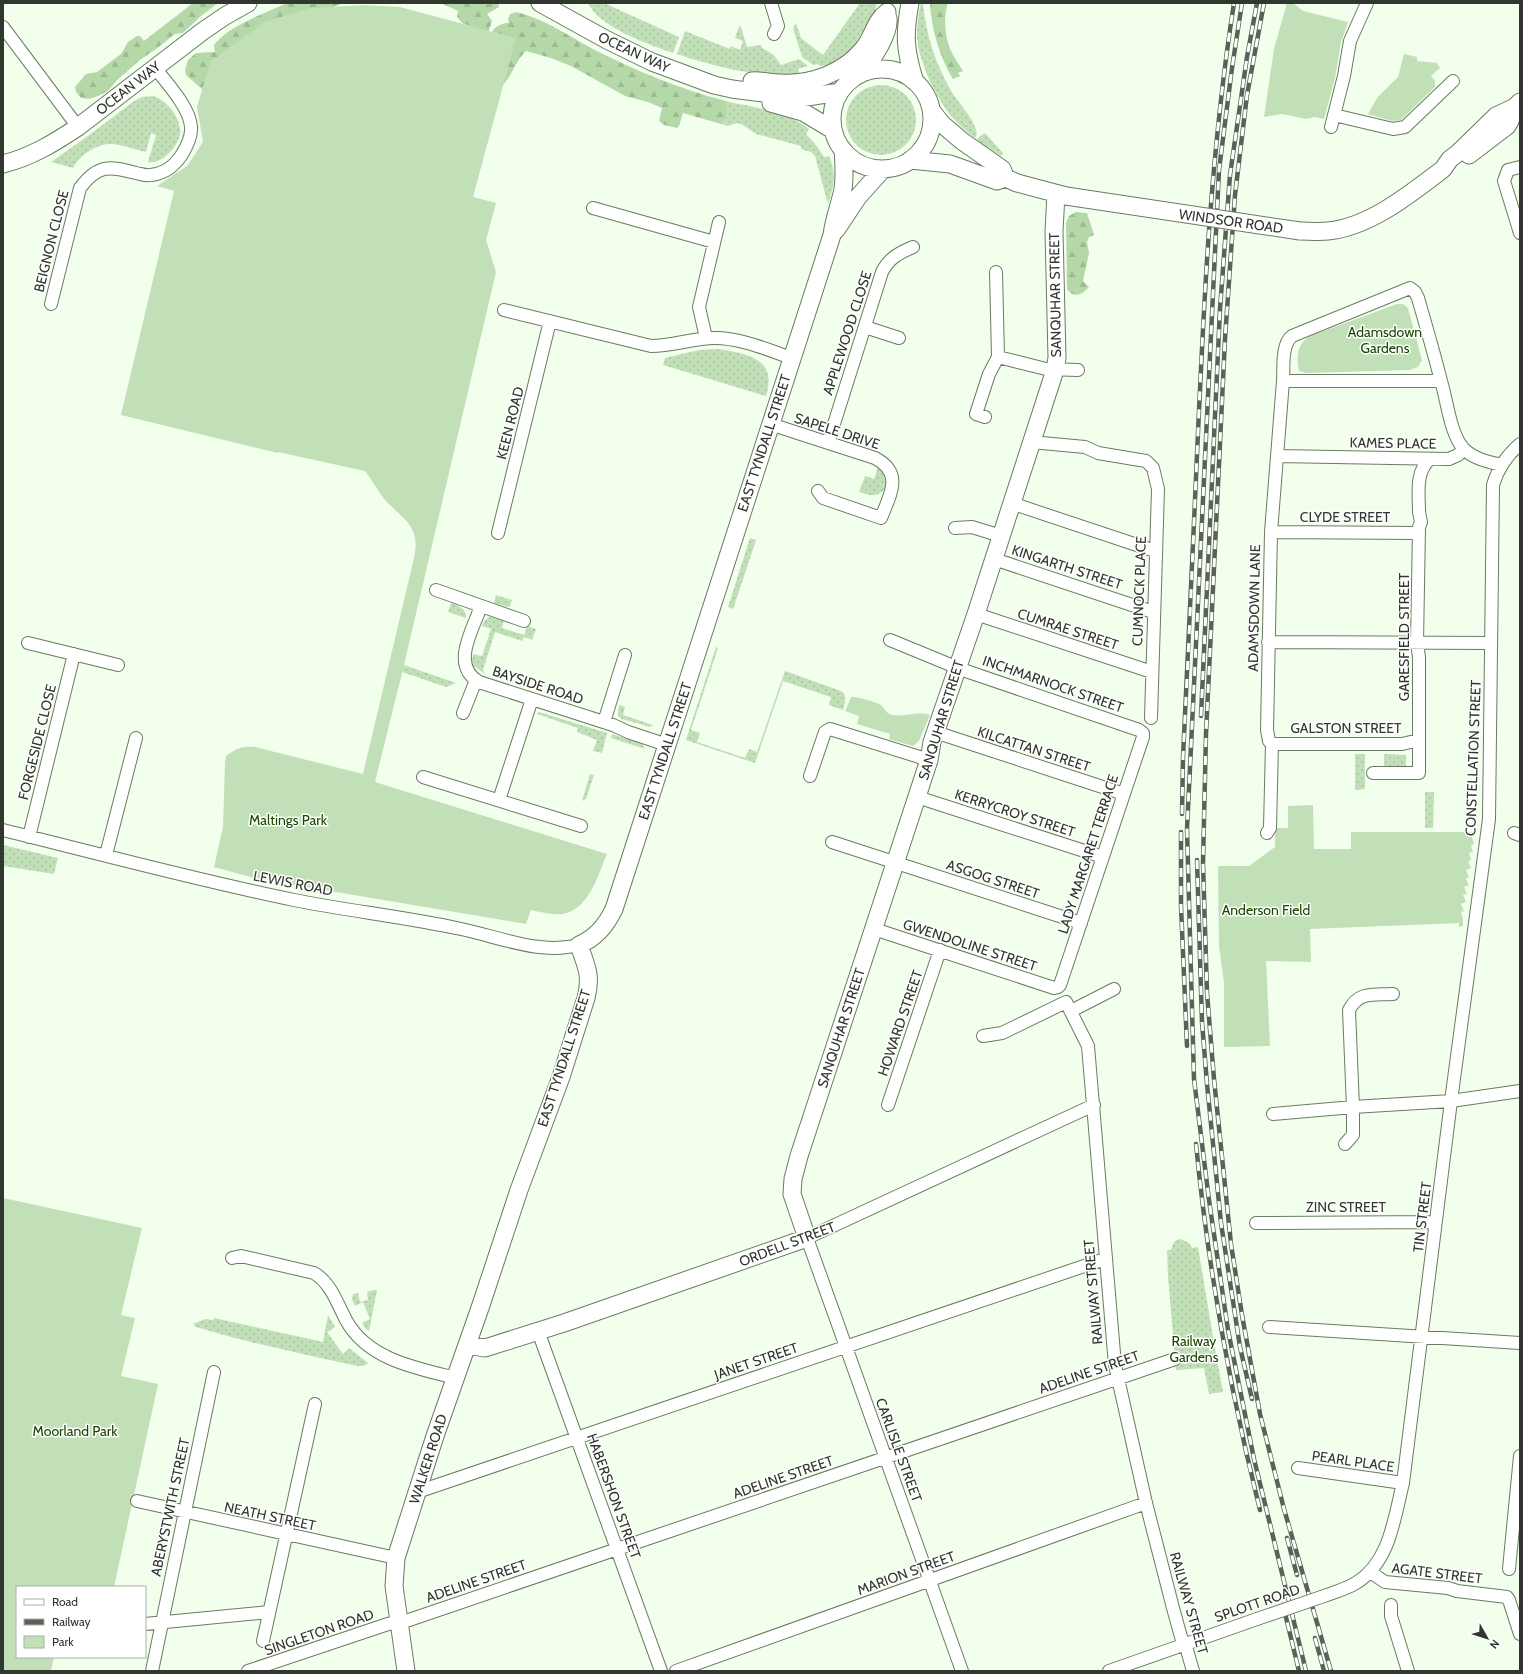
<svg xmlns="http://www.w3.org/2000/svg" width="1523" height="1674" viewBox="0 0 1523 1674" font-family="Cabin,sans-serif">
	<style>
		.grass { fill: url(#grass-dots) }
		.forest { fill: url(#forest-firs) }
		.park { fill: #c1e0b7 }
		.lines { fill: none; stroke-linecap: round; stroke-linejoin: round }
		.street-casing { stroke: #6b7a65; stroke-width: 14 }
		.secondary-casing { stroke: #6b7a65; stroke-width: 19 }
		.street { stroke: #fff; stroke-width: 12 }
		.secondary { stroke: #fff; stroke-width: 17 }
		.rail-casing { stroke: #596257; stroke-width: 4.5 }
		.rail { stroke: #fff; stroke-width: 3; stroke-dasharray: 9; stroke-linecap: butt }
		.street-bridge-casing { stroke: #6b7a65; stroke-width: 14; stroke-linecap: butt }
		.secondary-bridge-casing { stroke: #6b7a65; stroke-width: 19; stroke-linecap: butt }
		.street-bridge { stroke: #fff; stroke-width: 12 }
		.secondary-bridge { stroke: #fff; stroke-width: 17 }
		.labels { text-anchor: middle; stroke-width: 3; stroke-linejoin: round; paint-order: stroke }
		.street-label { font-size: 14px; fill: #30372e; stroke: #fff }
		.park-label { font-size: 14px; fill: #1a4601; stroke: #fff }
	</style>
	<defs>
		<pattern id="grass-dots" width="8" height="8" patternUnits="userSpaceOnUse"><rect width="8" height="8" fill="#c1e0b7"/><path d="M2 2h.1M6 6h.1" fill="none" stroke="#a6c19e" stroke-width="1.8" stroke-linecap="round"/></pattern>
		<pattern id="forest-firs" width="22" height="20" patternUnits="userSpaceOnUse"><rect width="22" height="20" fill="#b4d8a8"/><path d="M5 1l3.5 6h-7zM16 11l3.5 6h-7z" fill="#9bba91"/></pattern>
	</defs>
	<rect width="100%" height="100%" fill="#f1ffec"/>
	<path class="grass" d="M 588,3 L 604,3 L 679,37 L 673,53 C 648,44 600,28 588,3 Z
		M 860,3 L 877,3 C 872,27 847,65 820,66 L 818,64 L 813,65 L 802,57 L 793,28 L 796,23 L 801,38 L 823,55 Z
		M 921,3 L 923,3 C 926,36 936,66 953,94 C 961,106 975,120 977,134 L 975,138 C 967,132 959,125 952,117 C 937,99 918,61 917,36 C 917,25 918,14 921,3 Z
		M 739,26 L 741,27 L 747,47 L 761,45 L 762,48 L 774,55 L 781,65 L 799,59 L 808,66 L 798,69 L 799,74 C 765,80 709,65 677,54 L 685,31 L 730,49 L 731,46 L 740,50 L 743,41 L 735,38 Z
		M846 120a35 35 0 1 1 70 0a35 35 0 1 1-70 0Z
		M 153,96 C 166,100 178,114 180,128 C 183,142 163,165 148,162 L 156,135 L 151,133 L 146,152 C 136,150 118,143 109,144 C 95,145 79,156 73,168 L 51,162 L 88,136 L 134,101 L 142,97 Z
		M 726,101 C 754,108 787,110 809,129 L 806,134 L 816,145 L 824,157 L 829,156 C 837,175 834,185 828,204 L 815,156 L 811,152 L 801,149 L 801,146 L 756,134 L 743,125 L 737,123 L 728,126 L 721,124 C 729,116 729,112 726,101 Z
		M 985,133 L 1003,153 L 1001,156 L 977,140 L 980,136 Z
		M 718,349 C 747,354 778,358 766,396 L 663,365 L 665,358 L 699,350 Z
		M 878,467 C 886,473 891,490 878,494 C 872,497 866,494 859,492 L 865,476 L 874,479 Z
		M 750,538 L 756,540 L 733,609 L 728,607 Z
		M 496,595 L 512,600 L 510,606 L 508,607 L 494,603 Z
		M 451,603 C 458,605 467,609 466,618 L 448,612 Z
		M 489,617 L 504,619 L 502,628 L 524,635 L 527,626 L 536,629 L 532,640 L 524,637 L 522,641 L 495,632 L 483,670 L 485,674 L 474,666 L 472,662 L 473,654 L 482,656 L 491,629 L 482,626 L 484,621 Z
		M 716,647 L 718,648 L 691,730 L 700,733 L 697,742 L 745,758 L 749,749 L 757,752 L 785,671 L 841,691 C 848,695 845,703 843,710 L 829,705 L 831,697 L 783,681 L 755,763 L 686,740 Z
		M 404,665 L 456,683 L 446,687 L 402,672 Z
		M 619,705 L 625,707 L 623,715 L 653,725 L 650,727 L 622,719 L 618,716 Z
		M 539,712 L 607,733 L 602,753 L 593,751 L 597,740 L 577,732 L 578,728 L 537,714 Z
		M 612,734 L 642,744 L 645,749 L 611,738 Z
		M 1355,754 L 1365,754 L 1365,789 L 1355,790 Z
		M 1384,754 L 1406,755 L 1406,768 L 1384,768 Z
		M 590,774 L 594,775 L 586,799 L 582,801 Z
		M 1425,792 L 1434,792 L 1433,828 L 1425,828 Z
		M 3,845 L 58,858 L 54,874 L 3,866 Z
		M 1181,1239 L 1189,1243 L 1192,1248 L 1198,1247 L 1215,1349 L 1223,1392 L 1209,1394 L 1204,1368 L 1176,1370 L 1168,1276 L 1167,1250 L 1171,1250 C 1173,1243 1174,1240 1181,1239 Z
		M 374,1290 L 377,1290 L 369,1331 L 365,1328 L 362,1323 L 370,1319 L 363,1302 L 355,1306 L 352,1299 L 353,1294 L 358,1293 L 360,1302 L 368,1300 L 367,1292 Z
		M 328,1315 L 335,1327 L 327,1332 L 343,1354 L 349,1348 L 368,1363 C 365,1366 362,1366 358,1366 C 304,1354 249,1343 196,1327 L 193,1324 L 205,1319 L 214,1320 L 214,1318 L 323,1342 Z"/>
	<path class="forest" d="M 193,3 L 218,3 L 201,16 L 183,33 L 175,34 L 156,49 L 140,60 L 116,81 L 108,91 L 98,96 L 89,99 L 81,98 L 76,92 L 75,87 L 86,74 L 97,72 L 121,54 L 128,42 L 137,36 L 140,36 L 144,41 Z
		M 287,3 L 345,3 L 276,24 L 203,90 L 186,75 L 185,70 L 188,60 L 196,53 L 215,52 L 214,45 C 229,25 264,14 287,3 Z
		M 424,3 L 498,3 L 499,7 L 487,14 L 492,21 L 488,33 L 462,23 L 457,17 L 458,11 L 443,4 Z
		M 930,3 L 948,3 C 943,16 945,39 951,51 C 954,58 959,64 963,71 L 958,73 L 960,76 L 953,79 C 940,58 931,28 930,3 Z
		M 516,12 C 545,19 567,35 593,49 C 636,71 680,89 726,101 C 729,112 729,116 721,124 L 683,113 L 679,126 L 677,128 L 664,125 L 659,121 L 662,108 L 648,102 L 625,96 L 571,66 L 551,58 L 526,51 C 515,61 512,77 501,87 L 480,87 L 493,30 C 498,25 502,23 509,23 L 508,20 L 510,14 Z
		M 1076,212 L 1087,213 L 1094,235 L 1089,237 L 1087,242 L 1089,253 L 1083,281 L 1089,287 C 1082,295 1074,299 1067,289 L 1066,223 L 1069,216 Z"/>
	<path class="park" d="M 1287,3 L 1293,3 L 1303,11 L 1348,22 L 1341,42 L 1335,78 L 1324,119 L 1315,117 L 1306,119 L 1282,114 L 1264,117 L 1274,49 Z
		M 365,5 L 400,7 L 516,38 L 473,197 L 496,203 L 486,240 L 496,272 L 404,665 L 375,782 L 607,854 C 598,875 589,910 562,914 C 552,915 541,912 531,910 L 526,924 L 258,879 L 214,867 L 223,827 L 225,762 L 226,756 C 237,748 242,746 255,747 L 363,774 L 414,558 C 421,526 404,520 385,500 C 378,491 372,480 365,471 L 278,452 L 278,453 L 121,415 L 174,191 L 157,186 L 187,166 L 203,142 L 197,107 L 210,62 L 265,22 L 310,8 Z
		M 1404,54 L 1417,57 L 1417,61 L 1437,63 L 1440,68 L 1431,76 L 1435,81 L 1435,87 L 1401,120 L 1392,121 L 1368,114 L 1377,98 L 1398,77 Z
		M 1397,304 L 1403,304 L 1408,308 L 1422,360 L 1418,367 L 1410,370 L 1306,373 L 1299,371 C 1296,356 1297,344 1310,336 Z
		M 851,697 C 856,696 876,702 881,705 C 885,709 886,714 893,715 C 905,717 918,711 930,715 L 919,741 L 913,746 L 889,739 L 890,734 L 857,724 L 859,716 L 845,711 Z
		M 1313,805 L 1314,849 L 1351,849 L 1351,832 L 1472,832 L 1472,838 L 1474,844 L 1471,846 L 1473,852 L 1469,853 L 1471,860 L 1468,861 L 1471,868 L 1466,870 L 1469,877 L 1466,879 L 1469,885 L 1464,887 L 1467,894 L 1463,895 L 1466,902 L 1461,904 L 1464,911 L 1461,912 L 1463,919 L 1463,926 L 1459,927 L 1459,923 L 1310,929 L 1311,962 L 1266,961 L 1270,1046 L 1224,1047 L 1224,983 L 1219,946 L 1218,866 L 1249,866 L 1275,847 L 1275,828 L 1288,828 L 1288,806 Z
		M 3,1198 L 142,1228 L 121,1315 L 135,1318 L 121,1376 L 158,1384 L 114,1587 L 17,1587 L 17,1657 L 54,1657 L 51,1671 L 3,1671 Z"/>
	<g class="lines">
		<defs>
			<path id="street" d="M 771,3 L 778,26 L 774,34
				M 3,27 L 78,127
				M 1334,115 L 1393,129 L 1405,127 L 1453,81
				M 1331,127 L 1344,76 L 1350,41 L 1367,3
				M 1520,167 L 1508,170 L 1504,181 L 1520,233
				M 593,208 L 714,242
				M 996,272 L 998,357 L 1046,369 L 1078,370
				M 51,304 L 80,188 C 98,164 109,166 136,173 C 141,174 146,176 151,175 C 165,173 173,167 181,156 C 186,148 192,137 191,127 C 190,108 167,83 155,68
				M 504,310 L 651,346 C 673,346 693,338 715,338 C 741,338 768,350 792,358
				M 865,327 L 899,338
				M 706,338 L 699,307 L 719,222
				M 1441,381 L 1283,381 C 1284,368 1281,345 1292,336 L 1410,288 L 1415,292 L 1418,298 C 1426,326 1434,353 1441,381 C 1447,400 1450,433 1463,448 C 1473,459 1489,462 1502,465
				M 985,417 L 976,414 L 989,374 L 998,357
				M 770,424 L 875,458 C 904,473 890,495 881,518 L 823,498 L 818,491
				M 1031,442 L 1085,447 L 1098,453 L 1146,461 L 1153,468 L 1158,489 L 1151,718
				M 828,443 L 882,272 C 889,258 899,253 913,247
				M 1277,456 L 1449,459 L 1458,455 L 1464,449
				M 1011,503 L 1155,551
				M 955,528 L 972,527 L 1001,536
				M 1271,532 L 1419,533
				M 498,533 L 550,321
				M 994,559 L 1153,612
				M 436,590 L 524,621
				M 481,606 C 473,630 450,665 479,682 L 613,725 L 628,732 L 667,745
				M 976,614 L 1152,672
				M 1268,642 L 1491,643
				M 28,643 L 118,665
				M 463,713 L 476,680
				M 604,722 L 625,655
				M 935,732 L 1124,794
				M 1272,744 L 1402,744 L 1419,740
				M 1373,773 L 1419,773 L 1419,657 L 1417,643 L 1419,527 L 1421,522 L 1419,512 C 1419,493 1415,472 1430,459
				M 810,776 L 825,732 L 830,729 L 929,760
				M 423,777 L 581,826
				M 917,797 L 1103,857
				M 499,800 L 532,699
				M 3,830 C 100,854 196,880 294,900 C 349,911 406,917 461,929 C 500,937 539,955 579,945
				M 1267,833 L 1270,828 L 1272,744 L 1269,741 L 1267,730 L 1271,532 L 1283,381
				M 1514,833 L 1520,835
				M 29,837 L 74,654
				M 832,842 L 1081,923
				M 106,855 L 136,738
				M 874,929 L 1054,988 L 1058,987 L 1060,985 L 1143,737 L 1143,733 L 1139,730 L 963,670 L 890,640
				M 1393,994 C 1373,995 1359,991 1349,1010 L 1353,1107 L 1451,1101 L 1520,1091
				M 1071,1011 L 1114,989
				M 983,1036 L 1002,1033 L 1066,1002 L 1088,1046 L 1115,1365 L 1146,1503 L 1173,1608 L 1181,1637 L 1187,1650 L 1193,1671
				M 888,1105 L 940,950
				M 1273,1114 L 1353,1107 L 1353,1135 L 1345,1144
				M 1256,1223 L 1436,1222
				M 232,1258 L 241,1256 L 314,1273 C 331,1283 337,1303 346,1320 C 367,1359 415,1368 456,1378
				M 1269,1327 L 1520,1343
				M 538,1331 L 661,1671
				M 1298,1468 L 1403,1483
				M 417,1492 L 1105,1259
				M 137,1501 L 396,1558
				M 1509,1569 L 1520,1456
				M 1370,1572 L 1385,1582 L 1448,1588 L 1457,1591 L 1507,1597 L 1509,1600 L 1520,1634
				M 1324,1596 C 1335,1592 1346,1589 1356,1583 C 1390,1562 1394,1519 1403,1483 L 1451,1101 L 1489,819 L 1493,485 C 1498,468 1507,455 1520,444
				M 1391,1605 L 1391,1616 L 1408,1671
				M 145,1624 L 269,1612
				M 263,1641 L 315,1404
				M 152,1671 L 214,1372
				M 248,1671 L 388,1624 L 409,1620 L 1175,1359
				M 676,1671 L 1146,1503
				M 962,1671 L 807,1238 L 1094,1105
				M 1109,1671 L 1257,1619"/>
			<path id="secondary" d="M 540,3 L 607,40 L 652,62 L 714,85 L 732,89 L 800,98 L 840,92
				M 910,3 C 904,35 905,51 915,82
				M832 119a50 50 0 1 1 100 0a50 50 0 1 1-100 0Z
				M 861,74 C 871,60 890,35 888,18
				M 752,81 C 761,80 770,83 780,83 C 811,85 844,73 864,48 C 873,37 875,21 887,12
				M 771,103 L 803,112 L 833,130
				M 931,110 L 942,124 L 962,141 L 1002,169 L 1006,178
				M 1469,155 L 1507,126 L 1510,121 L 1515,107
				M 910,160 L 950,164 L 997,181 L 1006,178 L 1017,183 L 1066,196
				M 3,164 C 31,157 54,143 78,127 L 203,31 L 225,16 L 248,3
				M 836,230 L 858,197 L 883,169
				M 1300,231 C 1309,231 1318,232 1328,231 C 1370,227 1410,194 1443,169 L 1450,159 L 1458,153 L 1496,116 L 1515,107 L 1520,102
				M 467,1345 L 485,1348 L 564,1323 L 807,1238 L 792,1194 L 793,1179 L 799,1156 L 929,760 L 932,742 L 976,614 L 1055,370 L 1057,358 L 1054,231 L 1056,194
				M 406,1671 L 394,1586 L 396,1558 L 435,1436 L 481,1305 L 519,1190 L 561,1077 L 586,998 C 592,975 586,966 579,945 C 596,938 606,926 614,909 L 832,235 C 834,219 840,204 843,189 C 845,176 844,163 843,150"/>
		</defs>
		<use href="#street" class="street-casing"/>
		<use href="#secondary" class="secondary-casing"/>
		<use href="#street" class="street"/>
		<use href="#secondary" class="secondary"/>
		<defs>
			<path id="rail" d="M 1242,3 L 1232,68 L 1219,170 L 1187,829 L 1194,1079 L 1209,1200 L 1228,1330 L 1254,1459 L 1306,1671
				M 1264,3 L 1247,95 L 1235,195 L 1225,339 L 1206,734 L 1203,863 L 1207,993 L 1214,1079 L 1231,1244 L 1242,1315 L 1260,1414 L 1284,1509 L 1331,1671
				M 1201,716 L 1220,309 L 1230,175 L 1247,57 L 1257,3
				M 1182,814 L 1183,757 C 1187,678 1191,600 1194,522 C 1202,348 1207,175 1234,3
				M 1181,832 L 1181,906 L 1187,1046
				M 1197,860 L 1202,1022 L 1207,1084 L 1221,1223 L 1240,1347 L 1252,1399
				M 1196,1144 C 1208,1267 1230,1390 1260,1510
				M 1287,1538 L 1297,1575
				M 1283,1605 L 1299,1671
				M 1315,1638 L 1324,1671"/>
		</defs>
		<use href="#rail" class="rail-casing"/>
		<use href="#rail" class="rail"/>
		<defs>
			<path id="street-bridge" d="M 1257,1619 L 1324,1596"/>
			<path id="secondary-bridge" d="M 1066,196 L 1300,231"/>
		</defs>
		<use href="#street-bridge" class="street-bridge-casing"/>
		<use href="#secondary-bridge" class="secondary-bridge-casing"/>
		<use href="#street-bridge" class="street-bridge"/>
		<use href="#secondary-bridge" class="secondary-bridge"/>
	</g>
	<g class="labels">
		<g class="street-label">
			<text transform="translate(634 52) rotate(25)" y="5">OCEAN WAY</text>
			<text transform="translate(128 88) rotate(-38)" y="5">OCEAN WAY</text>
			<text transform="translate(1231 221) rotate(8)" y="5">WINDSOR ROAD</text>
			<text transform="translate(51 241) rotate(-76)" y="5">BEIGNON CLOSE</text>
			<text transform="translate(1055 295) rotate(-91)" y="5">SANQUHAR STREET</text>
			<text transform="translate(847 333) rotate(-72)" y="5">APPLEWOOD CLOSE</text>
			<text transform="translate(510 423) rotate(-76)" y="5">KEEN ROAD</text>
			<text transform="translate(837 431) rotate(18)" y="5">SAPELE DRIVE</text>
			<text transform="translate(764 443) rotate(-72)" y="5">EAST TYNDALL STREET</text>
			<text transform="translate(1393 443) rotate(1)" y="5">KAMES PLACE</text>
			<text x="1345" y="522">CLYDE STREET</text>
			<text transform="translate(1067 567) rotate(18)" y="5">KINGARTH STREET</text>
			<text transform="translate(1139 591) rotate(-88)" y="5">CUMNOCK PLACE</text>
			<text transform="translate(1254 608) rotate(-89)" y="5">ADAMSDOWN LANE</text>
			<text transform="translate(1068 629) rotate(18)" y="5">CUMRAE STREET</text>
			<text transform="translate(1404 637) rotate(-90)" y="5">GARESFIELD STREET</text>
			<text transform="translate(1053 684) rotate(19)" y="5">INCHMARNOCK STREET</text>
			<text transform="translate(538 685) rotate(18)" y="5">BAYSIDE ROAD</text>
			<text transform="translate(941 720) rotate(-73)" y="5">SANQUHAR STREET</text>
			<text x="1346" y="733">GALSTON STREET</text>
			<text transform="translate(37 742) rotate(-76)" y="5">FORGESIDE CLOSE</text>
			<text transform="translate(1034 749) rotate(18)" y="5">KILCATTAN STREET</text>
			<text transform="translate(665 751) rotate(-72)" y="5">EAST TYNDALL STREET</text>
			<text transform="translate(1473 758) rotate(-88)" y="5">CONSTELLATION STREET</text>
			<text transform="translate(1015 813) rotate(18)" y="5">KERRYCROY STREET</text>
			<text transform="translate(1088 854) rotate(-72)" y="5">LADY MARGARET TERRACE</text>
			<text transform="translate(993 879) rotate(18)" y="5">ASGOG STREET</text>
			<text transform="translate(293 883) rotate(11)" y="5">LEWIS ROAD</text>
			<text transform="translate(970 945) rotate(18)" y="5">GWENDOLINE STREET</text>
			<text transform="translate(900 1023) rotate(-71)" y="5">HOWARD STREET</text>
			<text transform="translate(841 1028) rotate(-72)" y="5">SANQUHAR STREET</text>
			<text transform="translate(564 1058) rotate(-72)" y="5">EAST TYNDALL STREET</text>
			<text x="1346" y="1212">ZINC STREET</text>
			<text transform="translate(1422 1217) rotate(-83)" y="5">TIN STREET</text>
			<text transform="translate(787 1244) rotate(-21)" y="5">ORDELL STREET</text>
			<text transform="translate(1093 1292) rotate(-95)" y="5">RAILWAY STREET</text>
			<text transform="translate(756 1361) rotate(-19)" y="5">JANET STREET</text>
			<text transform="translate(1089 1372) rotate(-19)" y="5">ADELINE STREET</text>
			<text transform="translate(899 1450) rotate(70)" y="5">CARLISLE STREET</text>
			<text transform="translate(428 1459) rotate(-72)" y="5">WALKER ROAD</text>
			<text transform="translate(1353 1461) rotate(8)" y="5">PEARL PLACE</text>
			<text transform="translate(783 1477) rotate(-19)" y="5">ADELINE STREET</text>
			<text transform="translate(614 1496) rotate(70)" y="5">HABERSHON STREET</text>
			<text transform="translate(170 1507) rotate(-78)" y="5">ABERYSTWITH STREET</text>
			<text transform="translate(270 1516) rotate(12)" y="5">NEATH STREET</text>
			<text transform="translate(906 1573) rotate(-20)" y="5">MARION STREET</text>
			<text transform="translate(1437 1573) rotate(7)" y="5">AGATE STREET</text>
			<text transform="translate(476 1581) rotate(-19)" y="5">ADELINE STREET</text>
			<text transform="translate(1189 1603) rotate(74)" y="5">RAILWAY STREET</text>
			<text transform="translate(1257 1603) rotate(-19)" y="5">SPLOTT ROAD</text>
			<text transform="translate(319 1632) rotate(-19)" y="5">SINGLETON ROAD</text>
		</g>
		<g class="park-label">
			<text x="1385" y="337">Adamsdown<tspan x="1385" dy="16">Gardens</tspan></text>
			<text x="288" y="825">Maltings Park</text>
			<text x="1266" y="915">Anderson Field</text>
			<text x="1194" y="1346">Railway<tspan x="1194" dy="16">Gardens</tspan></text>
			<text x="75" y="1436">Moorland Park</text>
		</g>
	</g>
	<rect width="1523" height="1674" fill="none" stroke="#30372e" stroke-width="8"/>
	<rect x="16" y="1586" width="130" height="72" fill="#ffffff" stroke="#acafab"/>
	<rect x="24" y="1599" width="20" height="6" fill="#ffffff" stroke="#acafab"/>
	<text x="52" y="1606" font-size="12" fill="#30372e">Road</text>
	<rect x="24" y="1619" width="20" height="6" fill="#596257" stroke="#acafab"/>
	<text x="52" y="1626" font-size="12" fill="#30372e">Railway</text>
	<rect x="24" y="1636" width="20" height="12" fill="#c1e0b7" stroke="#acafab"/>
	<text x="52" y="1646" font-size="12" fill="#30372e">Park</text>
	<g transform="translate(1487 1638) rotate(129)" stroke="#ffffff" stroke-width="3" paint-order="stroke">
	<path d="M0-3L7 15L0 10L-7 15Z" fill="#30372e"/>
	<text y="-6" font-size="11" font-weight="bold" text-anchor="middle" fill="#30372e">N</text>
	</g>
</svg>
